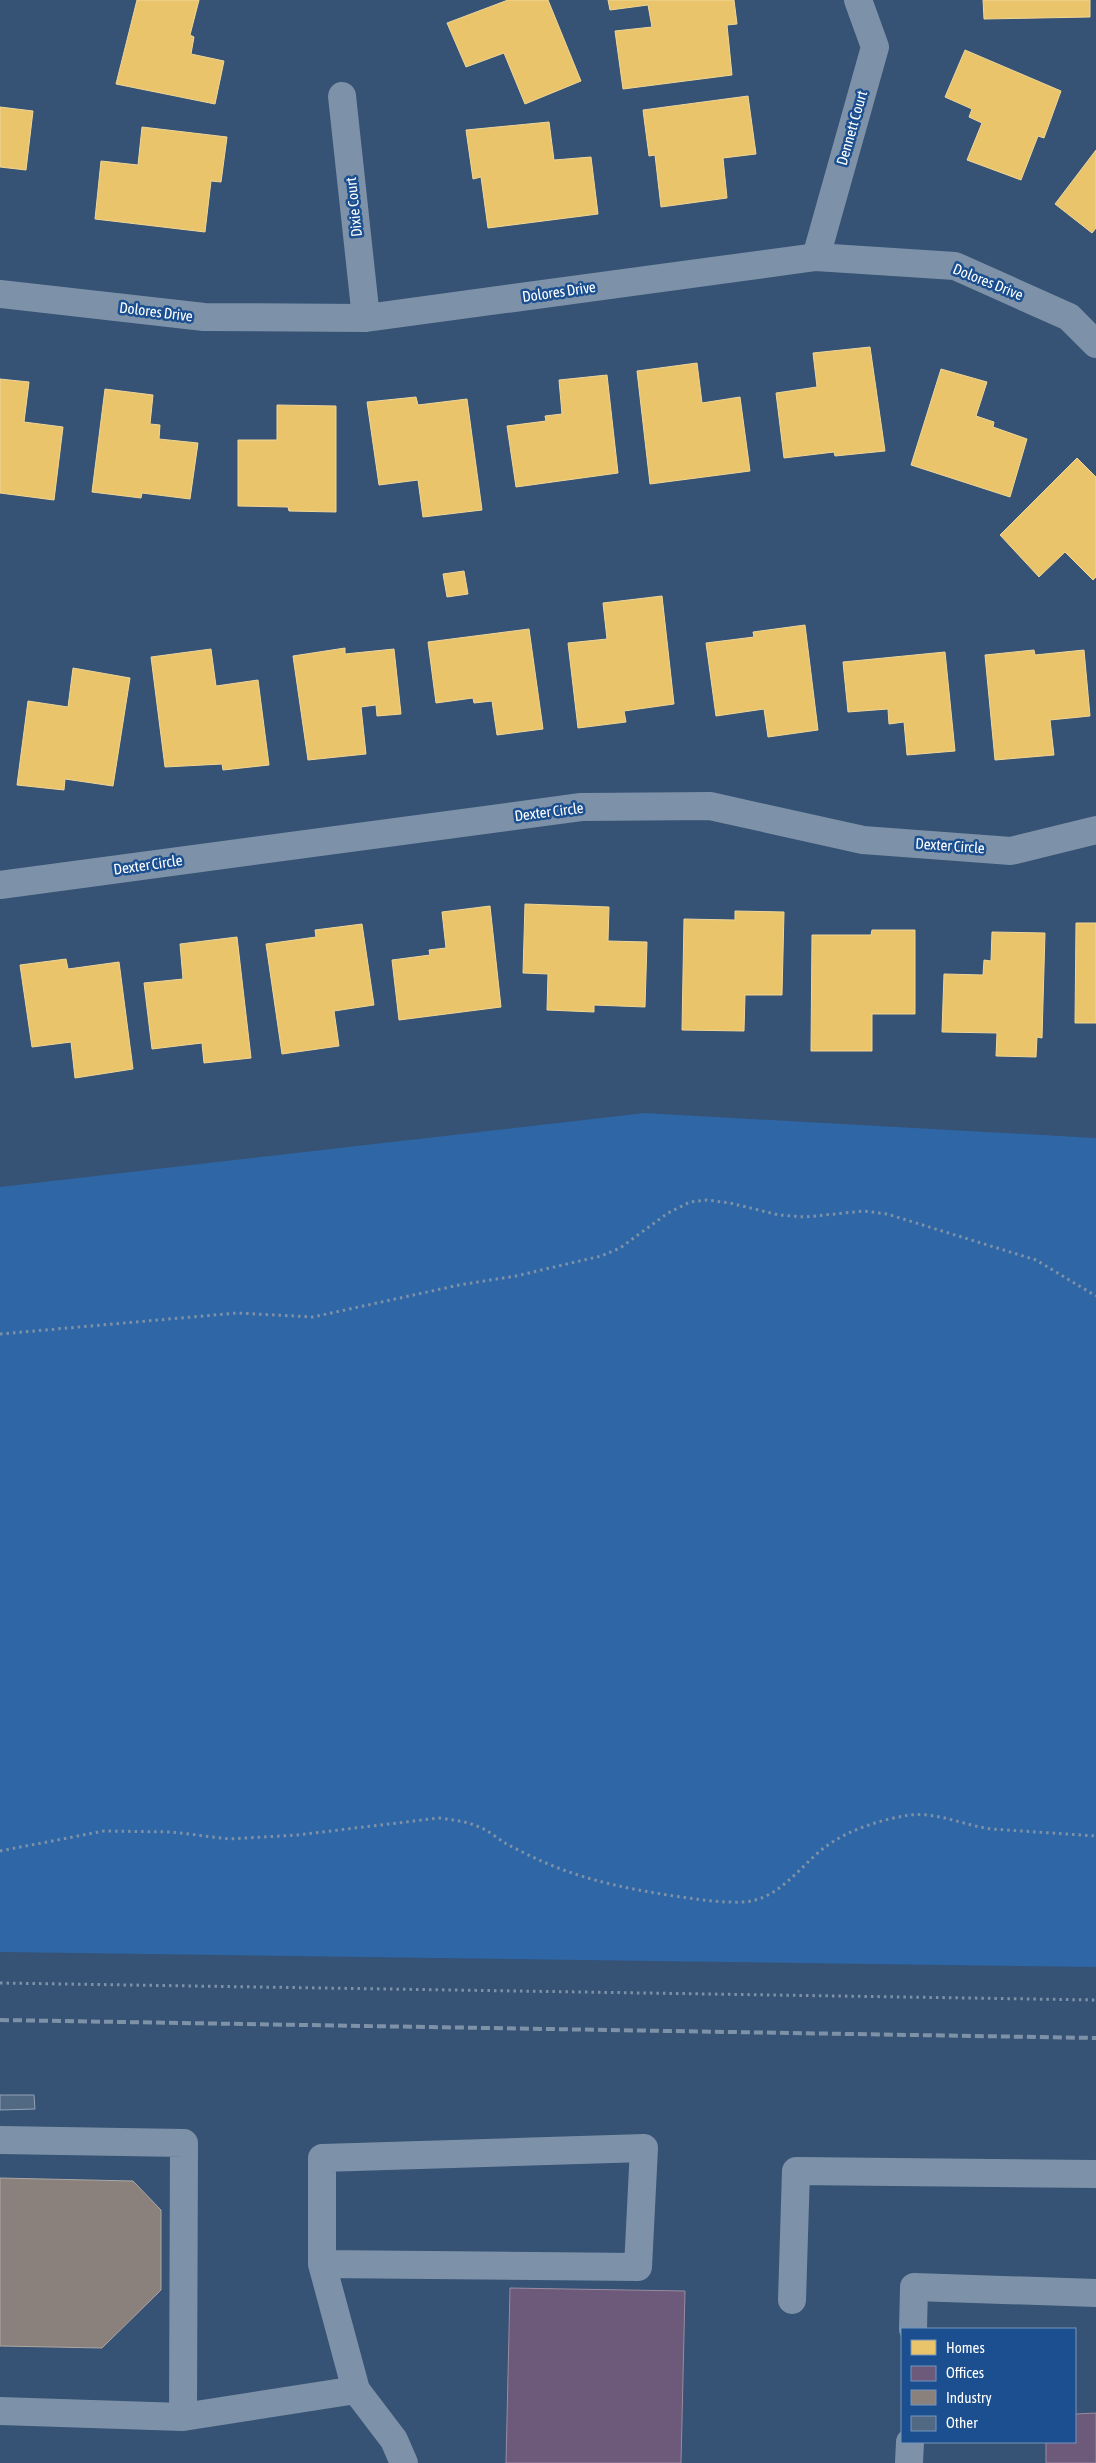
<svg xmlns="http://www.w3.org/2000/svg" width="1096" height="2463" viewBox="0 0 1096 2463" font-family="'Asap Condensed',sans-serif">
	<style>
		.green { fill: #2f66a5 }
		.homes { fill: #e9c46a; stroke: #f0d697 }
		.offices { fill: #6d597a; stroke: #998ba2 }
		.industry { fill: #8a817c; stroke: #ada7a3 }
		.building { fill: #526984; stroke: #92a2b6 }
		.lines { fill: none; stroke-linecap: round; stroke-linejoin: round }
		.path { stroke: #7d92a8; stroke-width: 3; stroke-dasharray: 2.5 4; stroke-linecap: butt }
		.minor { stroke: #7d92a8; stroke-width: 28 }
		.rail { stroke: #7e92a7; stroke-width: 4; stroke-dasharray: 9 4; stroke-linecap: butt }
		.labels { text-anchor: middle; stroke-width: 5; stroke-linejoin: round; paint-order: stroke }
		.street-label { font-size: 15px; fill: #fff; stroke: #1b4f8f }
	</style>
	<rect width="100%" height="100%" fill="#365274"/>
	<path class="green" d="M 644,1113 L 1096,1138 L 1096,1967 L 0,1952 L 0,1187 Z"/>
	<path class="homes" d="M 137,0 L 199,0 L 190,35 L 194,37 L 191,54 L 224,61 L 215,104 L 116,84 Z
		M 508,0 L 548,0 L 581,81 L 525,104 L 504,53 L 466,67 L 447,23 Z
		M 608,0 L 734,0 L 737,24 L 727,25 L 732,75 L 623,89 L 615,31 L 652,27 L 648,5 L 610,10 Z
		M 983,0 L 1090,0 L 1090,17 L 984,19 Z
		M 965,50 L 1061,91 L 1044,138 L 1038,136 L 1021,180 L 967,160 L 982,123 L 969,117 L 972,109 L 945,97 Z
		M 748,96 L 756,154 L 723,158 L 727,198 L 661,207 L 655,155 L 649,156 L 643,110 Z
		M 0,107 L 33,111 L 26,170 L 0,167 Z
		M 549,122 L 554,160 L 591,157 L 598,214 L 488,228 L 481,177 L 473,179 L 466,130 Z
		M 142,127 L 227,137 L 221,182 L 211,181 L 205,232 L 95,219 L 101,161 L 138,165 Z
		M 1096,150 L 1096,228 L 1092,233 L 1055,204 Z
		M 870,347 L 885,451 L 835,456 L 834,452 L 784,458 L 776,393 L 817,387 L 813,353 Z
		M 697,363 L 702,403 L 740,397 L 750,471 L 650,484 L 637,371 Z
		M 941,369 L 987,382 L 976,416 L 994,422 L 993,427 L 1027,439 L 1010,497 L 911,465 Z
		M 607,375 L 618,473 L 516,487 L 507,426 L 546,421 L 545,416 L 562,414 L 559,380 Z
		M 0,379 L 29,382 L 24,422 L 63,427 L 54,500 L 0,493 Z
		M 105,389 L 153,395 L 150,424 L 160,425 L 159,439 L 198,443 L 190,499 L 142,493 L 141,498 L 92,492 Z
		M 416,397 L 418,405 L 467,399 L 482,510 L 423,517 L 418,480 L 379,485 L 367,402 Z
		M 277,405 L 336,406 L 336,512 L 289,511 L 288,507 L 238,506 L 238,440 L 277,440 Z
		M 1077,458 L 1096,477 L 1096,577 L 1093,580 L 1065,552 L 1039,577 L 1000,535 Z
		M 464,571 L 468,594 L 447,597 L 443,574 Z
		M 662,596 L 674,704 L 624,711 L 626,722 L 578,728 L 568,643 L 607,639 L 603,603 Z
		M 805,625 L 818,730 L 768,737 L 764,709 L 716,716 L 706,643 L 754,637 L 753,632 Z
		M 529,629 L 543,729 L 497,735 L 492,701 L 474,703 L 473,698 L 436,703 L 428,642 Z
		M 345,648 L 345,654 L 394,649 L 401,714 L 377,716 L 376,705 L 361,707 L 366,754 L 308,760 L 293,656 Z
		M 211,649 L 216,686 L 258,680 L 269,765 L 223,770 L 222,764 L 165,767 L 151,657 Z
		M 1034,650 L 1035,655 L 1084,650 L 1090,716 L 1050,720 L 1054,755 L 995,760 L 985,655 Z
		M 945,652 L 955,751 L 907,755 L 904,722 L 889,724 L 888,709 L 848,712 L 843,662 Z
		M 73,668 L 130,678 L 113,786 L 65,779 L 64,790 L 17,785 L 28,701 L 68,707 Z
		M 525,904 L 609,907 L 608,941 L 647,942 L 645,1007 L 594,1005 L 594,1012 L 547,1010 L 548,974 L 523,973 Z
		M 490,906 L 501,1007 L 399,1020 L 392,960 L 430,955 L 429,950 L 446,948 L 442,912 Z
		M 735,911 L 784,912 L 782,995 L 745,995 L 744,1031 L 682,1030 L 684,919 L 735,920 Z
		M 1076,923 L 1096,923 L 1096,1023 L 1075,1023 Z
		M 362,924 L 374,1005 L 334,1011 L 339,1046 L 282,1054 L 266,944 L 316,937 L 315,930 Z
		M 872,930 L 915,930 L 915,1014 L 872,1014 L 872,1051 L 811,1051 L 812,935 L 871,935 Z
		M 992,932 L 1045,933 L 1042,1038 L 1037,1037 L 1036,1057 L 996,1056 L 997,1033 L 942,1032 L 944,974 L 983,975 L 984,960 L 991,961 Z
		M 237,937 L 251,1058 L 204,1063 L 202,1043 L 152,1049 L 144,983 L 183,979 L 180,944 Z
		M 66,959 L 68,969 L 119,962 L 133,1069 L 75,1078 L 71,1042 L 32,1047 L 20,965 Z"/>
	<path class="offices" d="M 510,2288 L 685,2291 L 681,2463 L 506,2463 Z
		M 1096,2413 L 1096,2463 L 1046,2463 L 1046,2442 L 1075,2442 L 1075,2414 Z"/>
	<path class="industry" d="M 0,2178 L 133,2181 L 161,2210 L 161,2290 L 102,2348 L 0,2346 Z"/>
	<path class="building" d="M 0,2095 L 34,2095 L 35,2109 L 0,2110 Z"/>
	<g class="lines">
		<path class="path" d="M 0,1334 L 237,1313 L 313,1317 L 459,1285 L 516,1276 L 601,1256 L 620,1248 L 668,1213 L 690,1202 L 707,1200 L 730,1203 L 779,1215 L 805,1217 L 864,1211 L 887,1214 L 1036,1260 L 1096,1296
			M 0,1851 L 104,1831 L 172,1832 L 229,1839 L 297,1835 L 439,1818 C 453,1820 466,1821 479,1827 C 488,1830 497,1838 505,1843 C 518,1850 532,1857 546,1863 C 588,1881 629,1889 674,1896 C 697,1899 719,1903 742,1902 C 778,1901 799,1867 825,1847 C 848,1830 882,1819 910,1815 C 939,1812 965,1826 992,1829 L 1096,1836
			M 0,1983 L 1096,2000"/>
		<path class="minor" d="M 342,96 L 366,318
			M 816,257 L 875,47 L 858,0
			M 0,294 L 204,317 L 366,318 L 816,257 L 955,266 L 1069,317 L 1096,344
			M 0,885 L 581,807 L 710,806 L 863,840 L 1011,851 L 1096,830
			M 0,2140 L 184,2143 L 183,2417
			M 322,2264 L 638,2267 L 644,2148 L 322,2158 L 322,2264 L 356,2390 L 394,2440 L 404,2463
			M 792,2300 L 796,2171 L 1096,2174
			M 913,2329 L 914,2287 L 1096,2293
			M 0,2411 L 183,2417 L 356,2390
			M 909,2463 L 910,2442"/>
		<path class="rail" d="M 0,2020 L 1096,2038"/>
	</g>
	<g class="labels">
		<g class="street-label">
			<text transform="translate(852 128) rotate(-74)" y="5">Dennett Court</text>
			<text transform="translate(354 207) rotate(-96)" y="5">Dixie Court</text>
			<text transform="translate(988 282) rotate(22)" y="5">Dolores Drive</text>
			<text transform="translate(559 292) rotate(-8)" y="5">Dolores Drive</text>
			<text transform="translate(156 312) rotate(7)" y="5">Dolores Drive</text>
			<text transform="translate(549 812) rotate(-7)" y="5">Dexter Circle</text>
			<text transform="translate(950 846) rotate(4)" y="5">Dexter Circle</text>
			<text transform="translate(148 865) rotate(-8)" y="5">Dexter Circle</text>
		</g>
	</g>
	<rect x="901" y="2328" width="175" height="115" fill="#1b4f8f" stroke="#7695bc"/>
	<rect x="911" y="2340" width="25" height="15" fill="#e9c46a" stroke="#7695bc"/>
	<text x="946" y="2353" font-size="15" fill="#ffffff">Homes</text>
	<rect x="911" y="2366" width="25" height="15" fill="#6d597a" stroke="#7695bc"/>
	<text x="946" y="2378" font-size="15" fill="#ffffff">Offices</text>
	<rect x="911" y="2390" width="25" height="15" fill="#8a817c" stroke="#7695bc"/>
	<text x="946" y="2403" font-size="15" fill="#ffffff">Industry</text>
	<rect x="911" y="2416" width="25" height="15" fill="#526984" stroke="#7695bc"/>
	<text x="946" y="2428" font-size="15" fill="#ffffff">Other</text>
</svg>
